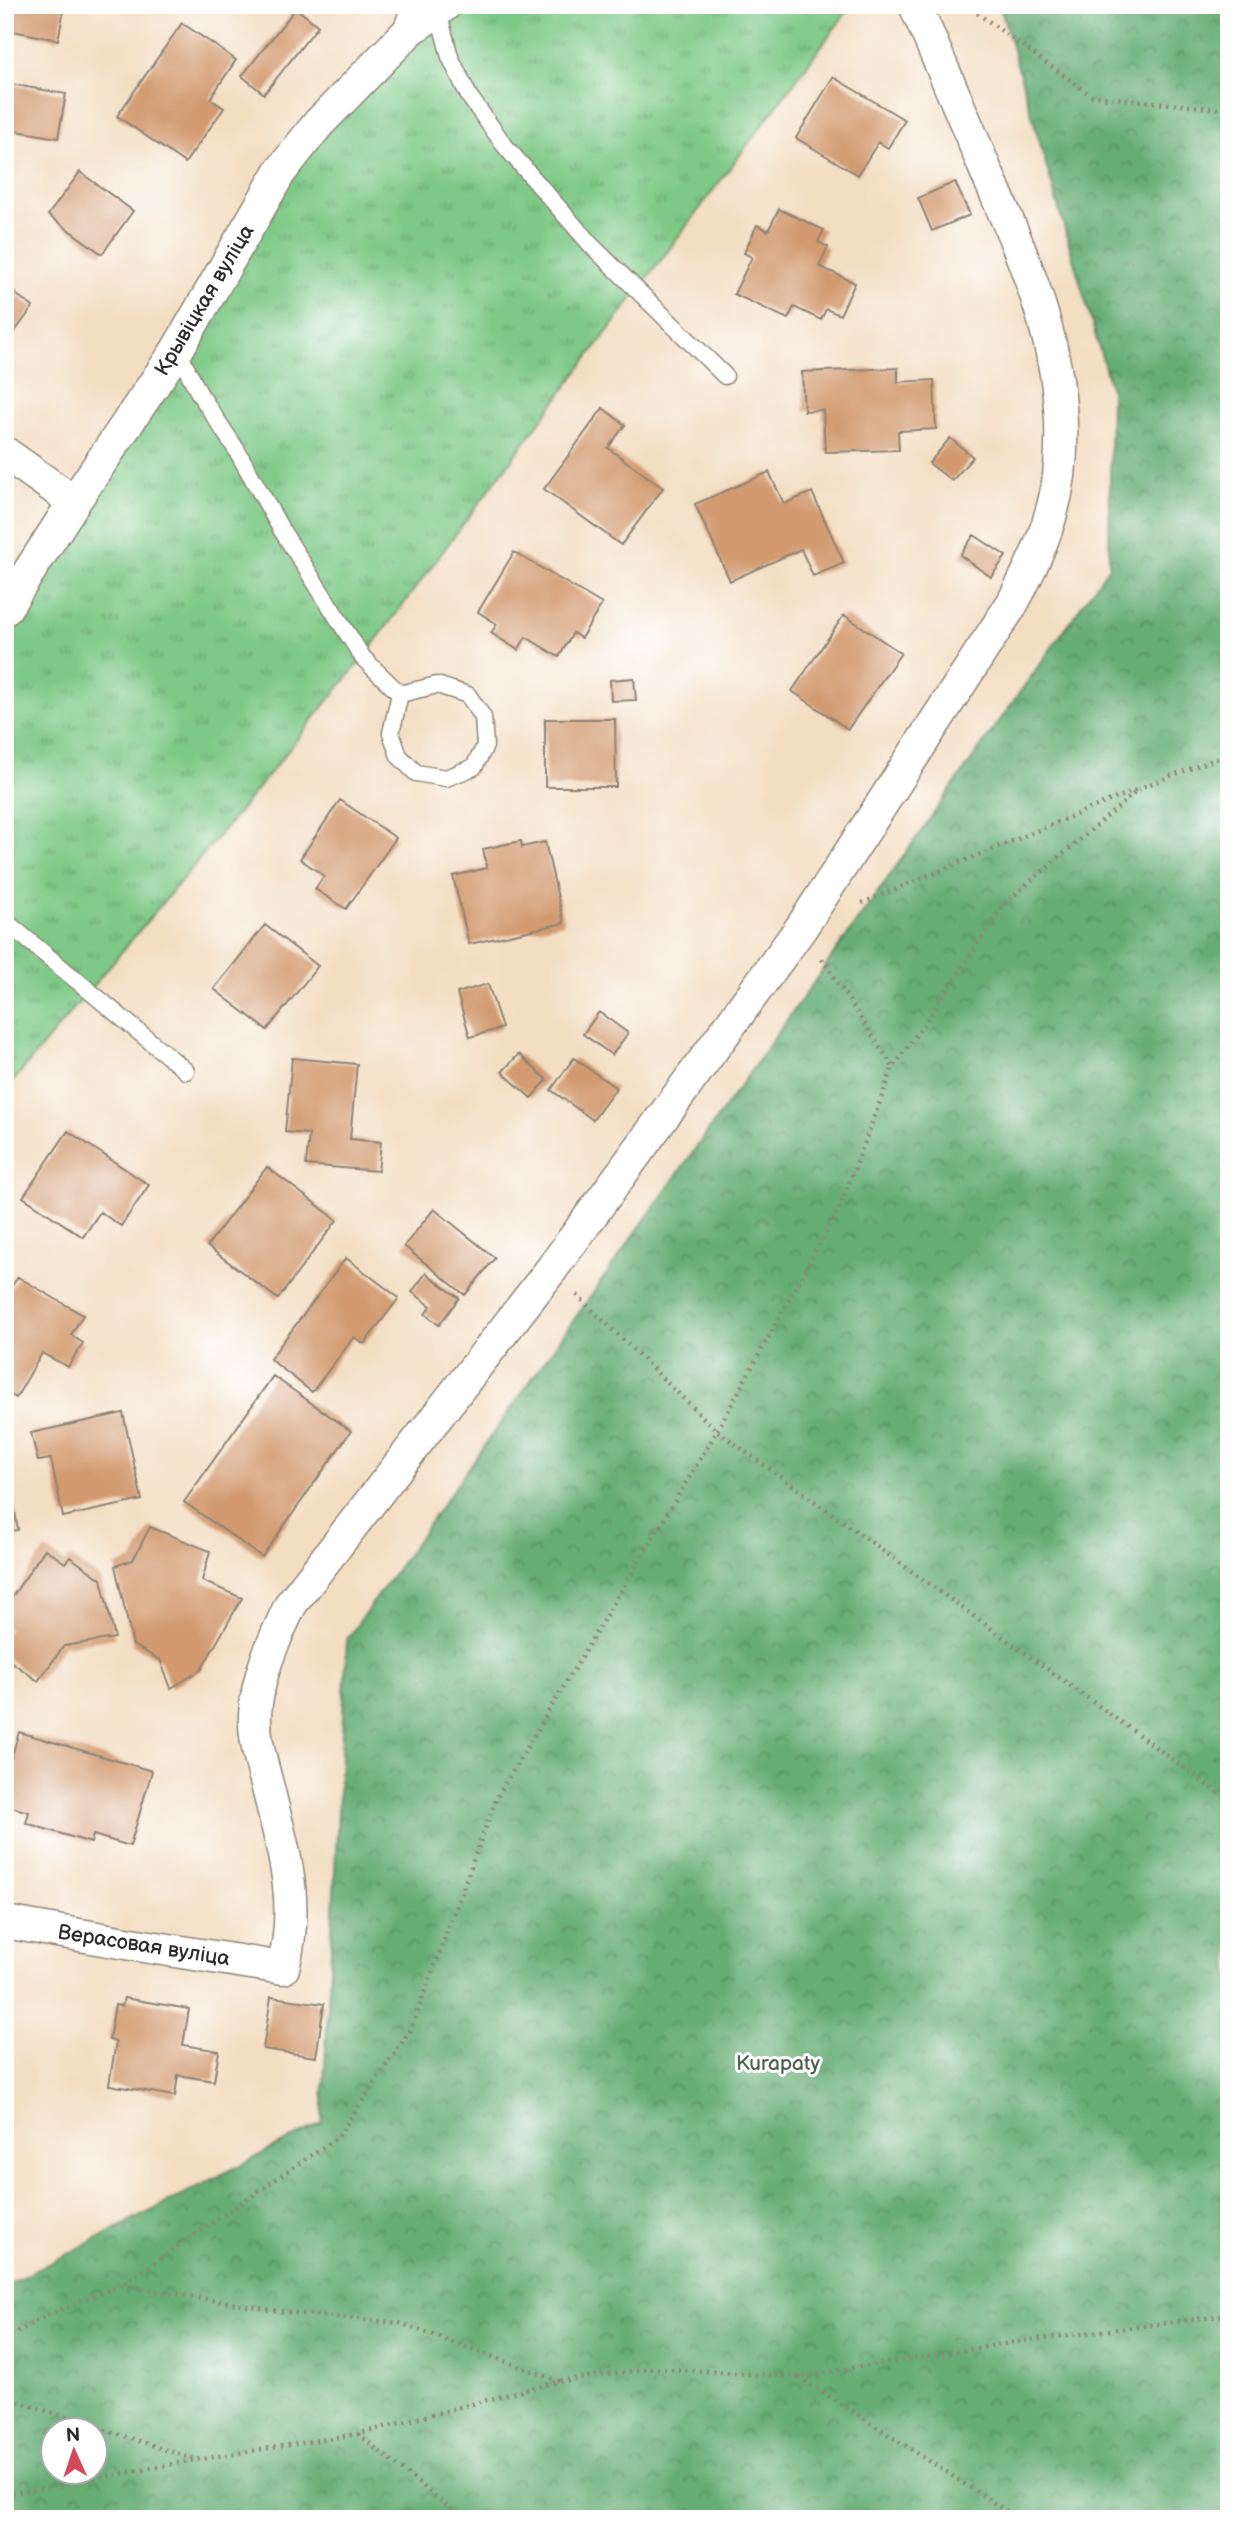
<svg xmlns="http://www.w3.org/2000/svg" width="1234" height="2524" viewBox="0 0 1234 2524" font-family="'Balsamiq Sans',sans-serif">
	<style>
		.grass { fill: url(#grass-tufts); stroke: #547a59; stroke-width: 2 }
		.forest { fill: url(#forest-crowns); stroke: #486c50; stroke-width: 2; fill-rule: evenodd }
		.building { fill: #d29a6e }
		.lines { fill: none; stroke-linecap: round; stroke-linejoin: round }
		.lane-casing { stroke: #8f8476; stroke-width: 19 }
		.street-casing { stroke: #8f8476; stroke-width: 35 }
		.path { stroke: #8f8476; stroke-width: 4.5; stroke-dasharray: 2 5; stroke-linecap: butt }
		.lane { stroke: #fff; stroke-width: 16 }
		.street { stroke: #fff; stroke-width: 32 }
		.labels { text-anchor: middle; stroke-width: 6; stroke-linejoin: round; paint-order: stroke }
		.street-label { font-size: 21px; fill: #2b2b2b; stroke: #fff }
		.park-label { font-size: 21px; fill: #48624b; stroke: #fff }
	</style>
	<defs>
		<pattern id="grass-tufts" width="24" height="20" patternUnits="userSpaceOnUse" patternTransform="scale(1.75)"><rect width="24" height="20" fill="#7ec987"/><path d="M3 7l-1-3M5 7V3M7 7l1-3M15 17l-1-3M17 17v-4M19 17l1-3" fill="none" stroke="#67a36f"/></pattern>
		<pattern id="forest-crowns" width="20" height="18" patternUnits="userSpaceOnUse" patternTransform="scale(1.75)"><rect width="20" height="18" fill="#66ad74"/><path d="M2 6a3 3 0 1 1 6 0M12 15a3 3 0 1 1 6 0" fill="none" stroke="#548d5f"/></pattern>
	</defs>
	<rect width="100%" height="100%" fill="#fff"/>
	<filter id="ink" filterUnits="userSpaceOnUse"><feTurbulence type="fractalNoise" baseFrequency=".0143" numOctaves="2"/><feDisplacementMap in="SourceGraphic" scale="14" xChannelSelector="R" yChannelSelector="G"/><feConvolveMatrix kernelMatrix="1 2 1 2 8 2 1 2 1" color-interpolation-filters="sRGB"/></filter>
	<filter id="wash" filterUnits="userSpaceOnUse"><feTurbulence type="fractalNoise" baseFrequency=".00686" numOctaves="4" result="noise"/><feDisplacementMap in="SourceGraphic" scale="28" xChannelSelector="R" yChannelSelector="G"/><feGaussianBlur stdDeviation="1.57" result="paint"/><feColorMatrix in="noise" values="0 0 0 0 0 0 0 0 0 0 0 0 0 0 0 0 0 1.4 0 .05"/><feComposite in="paint" operator="in"/></filter>
	<g filter="url(#wash)">
		<rect width="100%" height="100%" fill="#f3dec2"/>
		<path class="grass" d="M 445,5 L 852,5 L 363,658 L 231,821 L 5,1091 L 5,609 L 280,172 Z"/>
		<path class="forest" d="M 1000,5 L 1229,6 L 1229,2519 L 5,2519 L 5,2286 L 322,2123 L 347,1639 L 1109,567 L 1111,389 ZM 52,2430 L 94,2430 L 94,2472 L 52,2472 Z"/>
		<g id="blocks">
			<path class="building" d="M 13,5 L 65,5 L 58,40 L 8,30 Z
				M 296,8 L 318,26 L 264,94 L 242,76 Z
				M 182,23 L 236,60 L 210,99 L 224,108 L 185,163 L 117,116 Z
				M 833,77 L 905,120 L 888,148 L 878,142 L 858,175 L 796,138 Z
				M 5,83 L 66,94 L 58,138 L 5,129 Z
				M 80,172 L 133,211 L 102,254 L 48,215 Z
				M 955,182 L 970,215 L 932,231 L 918,198 Z
				M 779,209 L 824,230 L 818,242 L 828,247 L 819,266 L 855,283 L 840,315 L 826,309 L 821,320 L 794,307 L 788,319 L 734,294 L 752,257 L 744,253 L 757,225 L 768,231 Z
				M 5,286 L 33,307 L 5,345 Z
				M 898,368 L 898,382 L 934,380 L 936,429 L 898,431 L 899,450 L 825,452 L 823,410 L 804,411 L 802,372 Z
				M 603,408 L 625,425 L 608,448 L 663,488 L 621,545 L 544,489 Z
				M 950,438 L 973,457 L 952,481 L 929,463 Z
				M 769,472 L 784,504 L 812,492 L 844,563 L 813,576 L 801,549 L 730,581 L 695,504 Z
				M 974,535 L 1006,556 L 991,577 L 960,555 Z
				M 514,552 L 602,604 L 581,638 L 573,633 L 559,657 L 526,637 L 518,650 L 491,633 L 497,624 L 478,612 Z
				M 844,615 L 901,653 L 848,729 L 792,691 Z
				M 634,678 L 636,700 L 611,701 L 610,680 Z
				M 545,719 L 615,719 L 616,787 L 545,787 Z
				M 340,800 L 396,838 L 346,909 L 315,889 L 324,876 L 300,859 Z
				M 521,841 L 522,847 L 545,842 L 564,923 L 469,944 L 453,876 L 487,868 L 483,849 Z
				M 265,925 L 318,966 L 267,1030 L 214,989 Z
				M 488,984 L 502,1028 L 470,1037 L 457,993 Z
				M 599,1012 L 628,1033 L 612,1055 L 583,1034 Z
				M 519,1054 L 547,1080 L 531,1098 L 502,1072 Z
				M 292,1058 L 357,1064 L 350,1139 L 381,1142 L 378,1171 L 306,1165 L 309,1134 L 285,1132 Z
				M 574,1058 L 616,1088 L 593,1120 L 551,1090 Z
				M 68,1131 L 149,1185 L 121,1226 L 100,1212 L 83,1237 L 23,1197 Z
				M 267,1167 L 337,1220 L 278,1299 L 207,1246 Z
				M 434,1209 L 495,1258 L 465,1295 L 404,1246 Z
				M 346,1258 L 399,1298 L 364,1344 L 354,1337 L 312,1392 L 270,1359 Z
				M 426,1273 L 459,1298 L 439,1325 L 425,1314 L 431,1306 L 412,1292 Z
				M 18,1277 L 83,1315 L 71,1335 L 83,1343 L 68,1367 L 42,1353 L 16,1398 L 5,1392 L 5,1296 Z
				M 273,1376 L 351,1431 L 262,1557 L 184,1502 Z
				M 123,1413 L 142,1500 L 63,1517 L 51,1459 L 38,1461 L 31,1433 Z
				M 14,1505 L 18,1530 L 5,1532 L 5,1507 Z
				M 150,1527 L 210,1551 L 202,1581 L 242,1598 L 201,1670 L 171,1688 L 160,1660 L 133,1645 L 115,1566 L 133,1560 Z
				M 45,1549 L 65,1563 L 70,1557 L 101,1579 L 115,1638 L 64,1646 L 38,1681 L 5,1657 L 5,1635 L 9,1629 L 5,1627 L 5,1607 Z
				M 19,1732 L 152,1771 L 130,1846 L 93,1835 L 91,1843 L 26,1823 L 29,1812 L 5,1805 L 5,1779 Z
				M 271,1997 L 324,2004 L 316,2057 L 263,2049 Z
				M 124,1998 L 189,2009 L 183,2045 L 219,2051 L 214,2081 L 178,2075 L 175,2096 L 109,2085 L 116,2042 L 109,2040 L 115,2005 L 122,2006 Z"/>
		</g>
	</g>
	<g filter="url(#ink)">
		<use href="#blocks" fill-opacity="0" stroke="#8f8476" stroke-width="2"/>
		<g class="lines">
			<defs>
				<path id="lane" d="M 438,11 L 450,57 L 469,96 L 505,146 L 591,245 L 725,376
					M 177,350 L 199,393 L 236,449 L 281,529 L 363,658 L 400,694 L 437,685 L 468,695 L 483,717 L 485,746 L 474,767 L 446,778 L 416,773 L 399,756 L 391,733 L 400,694
					M 5,921 L 186,1071"/>
				<path id="street" d="M 410,30 L 445,5
					M 5,453 L 74,502
					M 5,609 L 74,502 L 177,350 L 280,172 L 318,124 L 410,30 L 418,5
					M 5,1922 L 137,1945 L 283,1968 C 301,1900 283,1850 267,1784 C 261,1762 254,1738 255,1715 C 257,1675 274,1640 291,1604 L 551,1270 L 801,928 L 1012,604 C 1034,563 1053,522 1059,476 C 1072,366 1029,269 986,171 C 963,115 939,60 915,5"/>
			</defs>
			<use href="#lane" class="lane-casing"/>
			<use href="#street" class="street-casing"/>
			<path class="path" d="M 966,5 L 1092,96 L 1229,110
				M 862,903 L 1138,789
				M 822,959 L 893,1067
				M 577,1295 L 717,1431 L 1229,1800
				M 122,2285 L 284,2312 L 400,2323 L 559,2381
				M 5,2339 L 45,2316 L 121,2285 L 338,2137 L 411,2029 L 496,1799 L 717,1431 L 841,1205 L 893,1067 L 937,1006 L 1004,904 L 1142,787 L 1229,754
				M 799,2377 L 1019,2519
				M 5,2397 L 194,2459
				M 358,2434 L 463,2519
				M 5,2495 L 195,2460 L 358,2434 L 559,2381 L 655,2368 L 798,2377 L 1015,2342 L 1229,2315"/>
			<use href="#lane" class="lane"/>
			<use href="#street" class="street"/>
		</g>
	</g>
	<g class="labels">
		<g class="street-label">
			<text transform="translate(204 300) rotate(-59)" y="7">Крывіцкая вуліца</text>
			<text transform="translate(144 1945) rotate(9)" y="7">Верасовая вуліца</text>
		</g>
		<g class="park-label">
			<text x="778" y="2070">Kurapaty</text>
		</g>
	</g>
	<rect width="1234" height="2524" fill="none" stroke="#fff" stroke-width="28"/>
	<g transform="translate(74 2451) rotate(357)"><circle r="33" fill="#ffffff" stroke="#aaaaaa" stroke-width="2"/>
	<path d="M0-5L12 26L0 18L-12 26Z" fill="#d1495b"/>
	<text y="-10" font-size="19" font-weight="bold" text-anchor="middle" fill="#2b2b2b">N</text>
	</g>
</svg>
